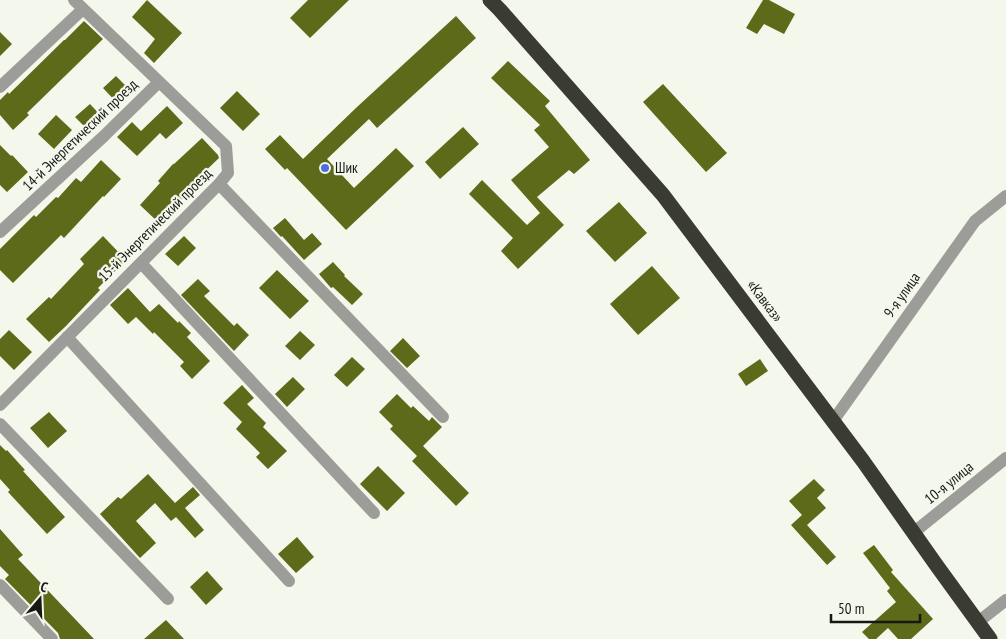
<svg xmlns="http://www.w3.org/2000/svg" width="1006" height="639" viewBox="0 0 1006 639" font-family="'PT Sans Narrow',sans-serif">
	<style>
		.building { fill: #5d6a19 }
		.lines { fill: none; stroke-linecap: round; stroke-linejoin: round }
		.minor { stroke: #9c9d98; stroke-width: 12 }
		.highway { stroke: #3a3c33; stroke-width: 15 }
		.poi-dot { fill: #4d6ee2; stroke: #f4f7eb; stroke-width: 2 }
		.labels { text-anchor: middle; stroke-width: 4.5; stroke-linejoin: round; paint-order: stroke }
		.street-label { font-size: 15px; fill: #171814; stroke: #f4f7eb }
		.poi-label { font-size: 15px; fill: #171814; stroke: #f4f7eb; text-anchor: start }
	</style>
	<rect width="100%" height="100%" fill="#f4f7eb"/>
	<path class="building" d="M 147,0 L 182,33 L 154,63 L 144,53 L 155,39 L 132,17 Z
		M 308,0 L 349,0 L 310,38 L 290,18 Z
		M 763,0 L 769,0 L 795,14 L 784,34 L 764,24 L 757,34 L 746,28 Z
		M 456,16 L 476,38 L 377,128 L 369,119 L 327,159 L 354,188 L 396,148 L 414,166 L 346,230 L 287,168 L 285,170 L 265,149 L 280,135 L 303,159 L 357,107 Z
		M 84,21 L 103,39 L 27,113 L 29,115 L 13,130 L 0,115 L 0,100 L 8,92 L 9,94 L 64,40 L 65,40 Z
		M 0,32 L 12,44 L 0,56 Z
		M 508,61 L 550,101 L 545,106 L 590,160 L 574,174 L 569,170 L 537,197 L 564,225 L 518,269 L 501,251 L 513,238 L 469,194 L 482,180 L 527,225 L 540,213 L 511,180 L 549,147 L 534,130 L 540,125 L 491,78 Z
		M 116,76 L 131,91 L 118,104 L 103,88 Z
		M 663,84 L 727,153 L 706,172 L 643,102 Z
		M 237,91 L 260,114 L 243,131 L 220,108 Z
		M 90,104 L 104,119 L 90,132 L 75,117 Z
		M 167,106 L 183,123 L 166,139 L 160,133 L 137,156 L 117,137 L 132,122 L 141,131 Z
		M 56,115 L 72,130 L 54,149 L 38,134 Z
		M 463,127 L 479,144 L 440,179 L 425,162 Z
		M 202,138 L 218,155 L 219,158 L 194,182 L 196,183 L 174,208 L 176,210 L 161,225 L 140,205 L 160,183 L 158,181 L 173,164 L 174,164 Z
		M 0,145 L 11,156 L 12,155 L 28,172 L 7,192 L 0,185 Z
		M 101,160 L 121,179 L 104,197 L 103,196 L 64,238 L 61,235 L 13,283 L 0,270 L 0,249 L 34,215 L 36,217 L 56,197 L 58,198 L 76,178 L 81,182 Z
		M 619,202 L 647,233 L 615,262 L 586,231 Z
		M 285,218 L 304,240 L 312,233 L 322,244 L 304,260 L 282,236 L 281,237 L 273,228 Z
		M 103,236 L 126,260 L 98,288 L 100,290 L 66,326 L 49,342 L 26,319 L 49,297 L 51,299 L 84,264 L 80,259 Z
		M 184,236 L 196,248 L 178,266 L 165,254 Z
		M 333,262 L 345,275 L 344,276 L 363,294 L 352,305 L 333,287 L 331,288 L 319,274 Z
		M 652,266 L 680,298 L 638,335 L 610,304 Z
		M 277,270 L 309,301 L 290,319 L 259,288 Z
		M 198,279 L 210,291 L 204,296 L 234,326 L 237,323 L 249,335 L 234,351 L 181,295 Z
		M 128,288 L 150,312 L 159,304 L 178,323 L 179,321 L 191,333 L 187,337 L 210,361 L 192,379 L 180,366 L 184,362 L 154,332 L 153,334 L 136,317 L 128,324 L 110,305 Z
		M 9,330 L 32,352 L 14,370 L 0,356 L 0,339 Z
		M 300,331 L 315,345 L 300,360 L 285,346 Z
		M 403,338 L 420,356 L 407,368 L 390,351 Z
		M 352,357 L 365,369 L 347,387 L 334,375 Z
		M 760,359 L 768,371 L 746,386 L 738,374 Z
		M 293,377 L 305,389 L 287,407 L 275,394 Z
		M 242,385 L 254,398 L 247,404 L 266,423 L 263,427 L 287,451 L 268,469 L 256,457 L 260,453 L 236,429 L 242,422 L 223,403 Z
		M 397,394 L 411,408 L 413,406 L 429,421 L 432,417 L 442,427 L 423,446 L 469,493 L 456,506 L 412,461 L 417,456 L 390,429 L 393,426 L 379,412 Z
		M 49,412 L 67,431 L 48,448 L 30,428 Z
		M 0,445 L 6,451 L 7,450 L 25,470 L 23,471 L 65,517 L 47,534 L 8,492 L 10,490 L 0,479 Z
		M 378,466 L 405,493 L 387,511 L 360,484 Z
		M 148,474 L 175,503 L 193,487 L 200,495 L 185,508 L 204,530 L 195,538 L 176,517 L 171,521 L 155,503 L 136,521 L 156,543 L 140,558 L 100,514 L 118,497 L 121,499 Z
		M 814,479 L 825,490 L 817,498 L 826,508 L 807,525 L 836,557 L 827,565 L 791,525 L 802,515 L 789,501 Z
		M 0,529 L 23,555 L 18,559 L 94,639 L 60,639 L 58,633 L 5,579 L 9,575 L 0,566 Z
		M 297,537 L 314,557 L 296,573 L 278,554 Z
		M 874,545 L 893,570 L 891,572 L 933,619 L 911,639 L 898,639 L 888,628 L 876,639 L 869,639 L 862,632 L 896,602 L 887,591 L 890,588 L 863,553 Z
		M 207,571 L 223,589 L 206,605 L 190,587 Z
		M 166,620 L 184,639 L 144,639 Z"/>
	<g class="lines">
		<path class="minor" d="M 0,87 L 83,9
			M 219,184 L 443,417
			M 0,232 L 104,136 L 159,82
			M 141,263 L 374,513
			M 67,337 L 289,581
			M 0,405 L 219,184 L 228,173 L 226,146 L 74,0
			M 833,421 L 975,221 L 1006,196
			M 0,424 L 168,599
			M 913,533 L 1006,458
			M 0,585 L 52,639
			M 978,622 L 1006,600"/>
		<path class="highway" d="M 490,0 L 500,10 L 663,195 L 863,461 L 937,566 L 990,639"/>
	</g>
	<circle class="poi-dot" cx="325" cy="168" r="5"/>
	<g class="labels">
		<g class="street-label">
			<text transform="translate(80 135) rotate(-44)" y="5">14-й Энергетический проезд</text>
			<text transform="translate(155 225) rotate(-45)" y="5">15-й Энергетический проезд</text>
			<text transform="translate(902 295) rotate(-55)" y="5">9-я улица</text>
			<text transform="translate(765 301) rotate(53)" y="5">«Кавказ»</text>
			<text transform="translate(949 483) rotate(-39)" y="5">10-я улица</text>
		</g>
		<g class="poi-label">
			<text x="335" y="173">Шик</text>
		</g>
	</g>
	<g transform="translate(40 599) rotate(19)" stroke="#f4f7eb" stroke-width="4" paint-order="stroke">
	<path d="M0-4L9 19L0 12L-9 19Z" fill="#171814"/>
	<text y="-8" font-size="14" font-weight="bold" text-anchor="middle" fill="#171814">С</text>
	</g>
	<path d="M831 614v8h89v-8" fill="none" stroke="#171814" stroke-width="2.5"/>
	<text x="838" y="614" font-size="15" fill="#171814" stroke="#f4f7eb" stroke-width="4" paint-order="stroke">50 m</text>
</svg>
